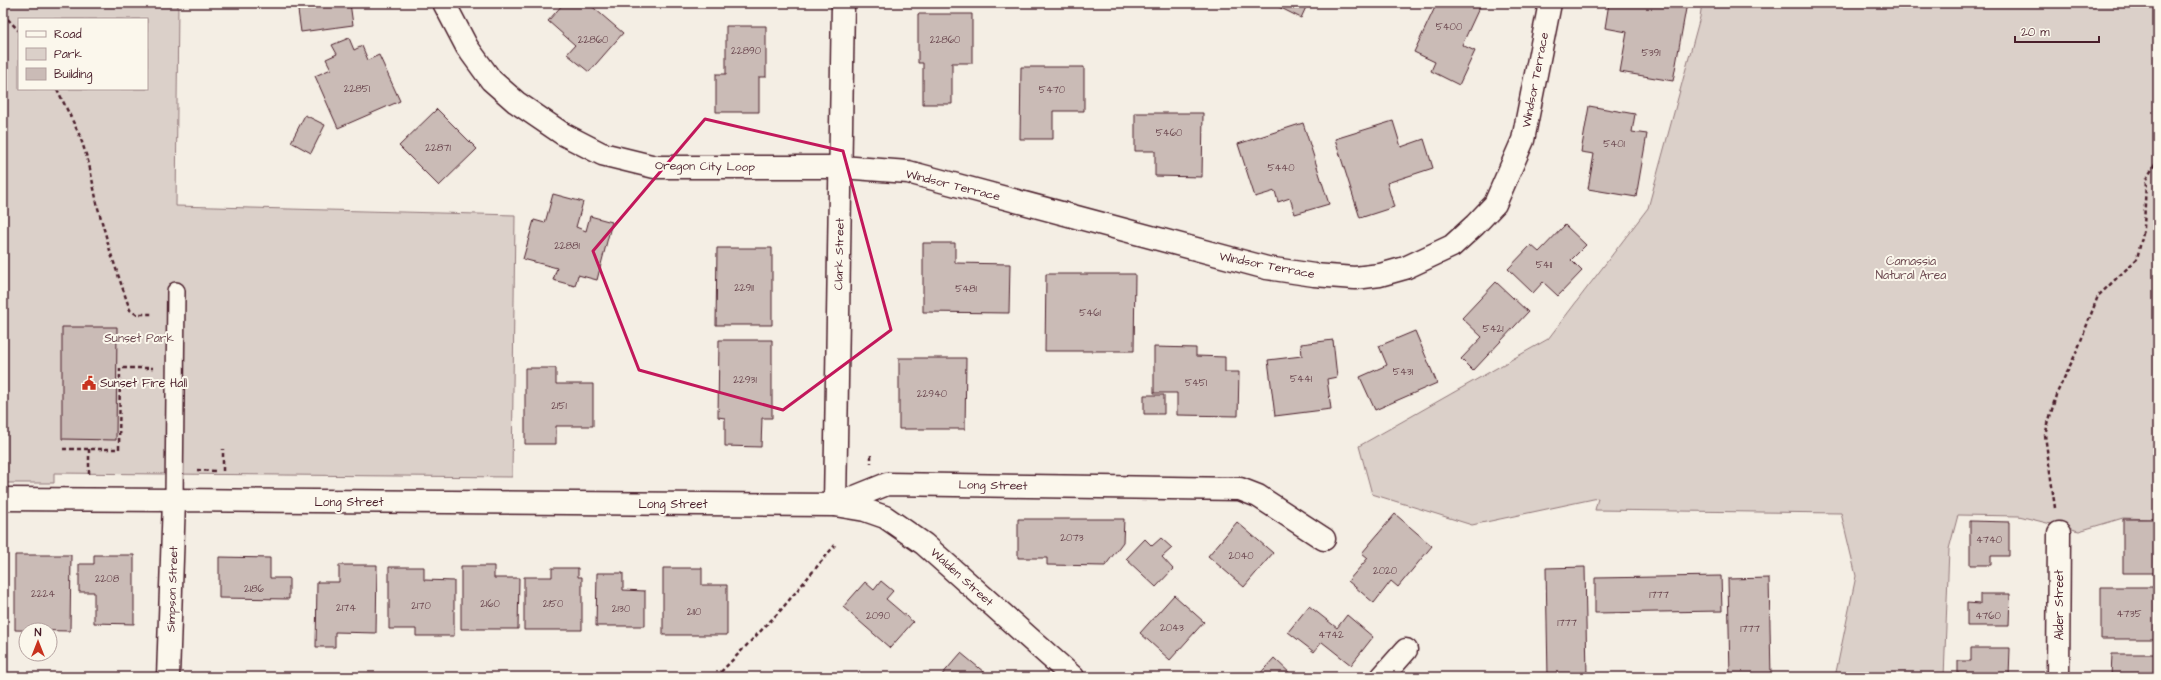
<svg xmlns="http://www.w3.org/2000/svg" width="2161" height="680" viewBox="0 0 2161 680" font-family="'Architects Daughter',sans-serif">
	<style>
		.green { fill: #dbd0c9; stroke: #92787a; fill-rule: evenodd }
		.building { fill: #cabbb6; stroke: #4a1f2b }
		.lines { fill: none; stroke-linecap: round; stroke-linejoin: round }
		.lane-casing { stroke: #4a1f2b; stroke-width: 20 }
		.street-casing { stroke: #4a1f2b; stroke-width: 25 }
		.secondary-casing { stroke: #4a1f2b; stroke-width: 25 }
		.path { stroke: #4a1f2b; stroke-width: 2.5; stroke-dasharray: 4 3; stroke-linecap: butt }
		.lane { stroke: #fbf7ec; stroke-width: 17 }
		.street { stroke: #fbf7ec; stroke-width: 22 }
		.secondary { stroke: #fbf7ec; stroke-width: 22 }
		.marked { fill: none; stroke: #c2185b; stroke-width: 3; stroke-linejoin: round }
		.labels { text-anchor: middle; stroke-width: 4; stroke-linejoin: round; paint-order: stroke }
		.number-label { font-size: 10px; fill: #6a464e }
		.street-label { font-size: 12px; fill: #4a1f2b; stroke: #fbf7ec }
		.park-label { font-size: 12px; fill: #6e4b52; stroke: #fbf7ec }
		.poi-label { font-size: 12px; fill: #4a1f2b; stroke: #fbf7ec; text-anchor: start }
	</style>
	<rect width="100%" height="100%" fill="#f4eee4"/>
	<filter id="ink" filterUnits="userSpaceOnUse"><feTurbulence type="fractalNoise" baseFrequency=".025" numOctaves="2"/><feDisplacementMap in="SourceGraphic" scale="8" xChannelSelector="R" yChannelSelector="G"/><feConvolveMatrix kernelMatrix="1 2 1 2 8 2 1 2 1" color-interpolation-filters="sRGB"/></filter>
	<g filter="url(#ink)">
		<path class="green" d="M 3,3 L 178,3 L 176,206 L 515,215 L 512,477 L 54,473 L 54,483 L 3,483 ZM 19,19 L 147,19 L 147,89 L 19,89 Z
			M 1702,3 L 2158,3 L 2158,519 L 2123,518 L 2079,531 L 2019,516 L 1958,515 L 1949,549 L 1944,677 L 1835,677 L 1856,576 L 1841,513 L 1595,510 L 1598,498 L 1472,525 L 1372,494 L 1359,446 L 1548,339 L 1648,208 L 1700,17 Z"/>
		<path class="building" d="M 297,3 L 350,3 L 353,25 L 301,32 Z
			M 564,3 L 588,3 L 623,33 L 589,72 L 567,54 L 575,45 L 548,21 Z
			M 1279,3 L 1308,3 L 1301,18 L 1277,6 Z
			M 1437,3 L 1474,3 L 1480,6 L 1462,45 L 1475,51 L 1459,85 L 1431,71 L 1435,62 L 1414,52 Z
			M 1609,3 L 1687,3 L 1673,81 L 1620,72 L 1627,32 L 1605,28 Z
			M 918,14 L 972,14 L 972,63 L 952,63 L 952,104 L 923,104 L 923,63 L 918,63 Z
			M 726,26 L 766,26 L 766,77 L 759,77 L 759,112 L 716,112 L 716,74 L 726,74 Z
			M 349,38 L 354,50 L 362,46 L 368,60 L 379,55 L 400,101 L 338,128 L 315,76 L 331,69 L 326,59 L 337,54 L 332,45 Z
			M 1021,67 L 1084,67 L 1084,111 L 1053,111 L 1053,139 L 1020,139 Z
			M 1589,106 L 1635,114 L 1632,132 L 1647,134 L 1636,197 L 1588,189 L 1594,154 L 1581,152 Z
			M 437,109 L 477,149 L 439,186 L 399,146 Z
			M 1135,113 L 1203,113 L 1202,177 L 1155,176 L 1155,151 L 1135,151 Z
			M 305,115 L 325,125 L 311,153 L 291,142 Z
			M 1393,121 L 1401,147 L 1424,139 L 1433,168 L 1387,183 L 1394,207 L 1360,218 L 1335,139 Z
			M 1303,123 L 1329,204 L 1295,214 L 1290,198 L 1278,202 L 1275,191 L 1255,197 L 1238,144 Z
			M 553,194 L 583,202 L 576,227 L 586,231 L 590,216 L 612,222 L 597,280 L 578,275 L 575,286 L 553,280 L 557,268 L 523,259 L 534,220 L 545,223 Z
			M 1565,225 L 1586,245 L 1571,260 L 1582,271 L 1558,296 L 1543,282 L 1533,293 L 1508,269 L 1531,245 L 1539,252 Z
			M 923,243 L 955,243 L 955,263 L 1010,264 L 1009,313 L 923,312 Z
			M 717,248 L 772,248 L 772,325 L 716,325 Z
			M 1046,274 L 1135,274 L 1134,351 L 1045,351 Z
			M 1496,282 L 1528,312 L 1473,371 L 1461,359 L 1482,337 L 1462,318 Z
			M 62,327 L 117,327 L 116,440 L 62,439 Z
			M 1415,331 L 1437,383 L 1375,410 L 1360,377 L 1387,365 L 1379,346 Z
			M 719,340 L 772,340 L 772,418 L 762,418 L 761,447 L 725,446 L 725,418 L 718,417 Z
			M 1333,340 L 1337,377 L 1327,379 L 1331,409 L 1275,416 L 1268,360 L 1302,356 L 1301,344 Z
			M 1154,347 L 1196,348 L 1196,356 L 1225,357 L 1225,372 L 1239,372 L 1238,416 L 1177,415 L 1177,393 L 1154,393 Z
			M 899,358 L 966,358 L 965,429 L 899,429 Z
			M 525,368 L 556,368 L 556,384 L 593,384 L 593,426 L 556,426 L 556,444 L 525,444 Z
			M 1144,395 L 1164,395 L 1164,414 L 1144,414 Z
			M 1395,514 L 1432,546 L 1398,587 L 1391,581 L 1374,603 L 1348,581 L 1368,558 L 1362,553 Z
			M 1018,519 L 1124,519 L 1123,542 L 1105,566 L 1047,565 L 1047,558 L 1018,558 Z
			M 2123,519 L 2158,519 L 2158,573 L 2123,573 Z
			M 1970,521 L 2009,522 L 2009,556 L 1991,556 L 1991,565 L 1970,565 Z
			M 1237,522 L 1273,553 L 1244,587 L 1208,556 Z
			M 1161,538 L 1172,548 L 1162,557 L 1173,569 L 1156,587 L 1126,559 L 1145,539 L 1152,546 Z
			M 15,555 L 71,555 L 70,631 L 15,630 Z
			M 94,555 L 134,555 L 134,624 L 94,623 L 94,592 L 79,592 L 79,564 L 94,564 Z
			M 219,557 L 270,558 L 270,578 L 289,578 L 289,599 L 219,598 Z
			M 339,565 L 377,565 L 376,633 L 335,632 L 335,647 L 316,647 L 317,582 L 339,582 Z
			M 461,566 L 494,566 L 494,578 L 519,578 L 518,629 L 461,629 Z
			M 389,567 L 424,567 L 424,580 L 454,581 L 454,636 L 416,636 L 416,629 L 389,629 Z
			M 1585,567 L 1587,677 L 1548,677 L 1546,568 Z
			M 552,568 L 578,568 L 578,577 L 582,577 L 582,630 L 524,630 L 524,577 L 552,577 Z
			M 663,568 L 702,568 L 702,585 L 727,585 L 727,635 L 663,635 Z
			M 597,573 L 623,573 L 623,590 L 645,591 L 645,626 L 596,626 Z
			M 1721,576 L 1722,611 L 1595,613 L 1595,578 Z
			M 1769,578 L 1771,677 L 1730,677 L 1728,579 Z
			M 881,581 L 893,591 L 886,599 L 913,622 L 890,648 L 843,607 L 865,582 L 874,590 Z
			M 2101,587 L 2158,587 L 2158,639 L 2101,639 Z
			M 1980,594 L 2010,594 L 2009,626 L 1967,626 L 1967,603 L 1980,604 Z
			M 1174,595 L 1204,622 L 1170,660 L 1140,633 Z
			M 1309,606 L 1337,628 L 1347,615 L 1373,637 L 1351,665 L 1322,642 L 1314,652 L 1288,632 Z
			M 1971,648 L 2010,648 L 2009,677 L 1958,677 L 1958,661 L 1971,661 Z
			M 961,653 L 990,677 L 940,677 Z
			M 2112,654 L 2155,654 L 2155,677 L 2111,677 Z
			M 1274,658 L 1294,677 L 1257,677 Z"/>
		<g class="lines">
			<defs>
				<path id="lane" d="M 174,500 L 176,291"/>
				<path id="street" d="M 444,3 L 467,47 L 491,80 L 516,102 L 563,134 L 602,154 L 655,167 L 841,167 L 908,172 L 1267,268 L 1314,275 L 1355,278 L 1380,275 L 1405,268 L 1452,246 L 1475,225 L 1495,204 L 1523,140 L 1550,3
					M 3,499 L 174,500
					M 835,505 L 887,484 L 1240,489 L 1258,496 L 1324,539
					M 835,505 L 865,510 L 885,517 L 924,544 L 1073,677
					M 1382,677 L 1406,650
					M 2058,677 L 2059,533"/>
				<path id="secondary" d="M 168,677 L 174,500 L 835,505 L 843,3"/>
			</defs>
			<use href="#lane" class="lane-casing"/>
			<use href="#street" class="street-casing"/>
			<use href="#secondary" class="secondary-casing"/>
			<path class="path" d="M 3,14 L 19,31
				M 57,89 L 80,136 L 89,164 L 98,208 L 111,254 L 130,310 L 136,314 L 153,314
				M 63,449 L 119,449 L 120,368 L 153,368
				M 871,455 L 871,463
				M 197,470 L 215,471
				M 223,471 L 223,449
				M 89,474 L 89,449
				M 2055,508 L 2045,435 L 2056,395 L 2077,351 L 2098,296 L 2137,259 L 2144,228 L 2146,179 L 2158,160
				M 716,677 L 780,611 L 835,545"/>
			<use href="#lane" class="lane"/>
			<use href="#street" class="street"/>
			<use href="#secondary" class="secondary"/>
		</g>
	</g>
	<path class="marked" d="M 705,119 L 843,151 L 891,330 L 783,410 L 639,370 L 593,251 Z"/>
	<defs>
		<symbol id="civic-bare" viewBox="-9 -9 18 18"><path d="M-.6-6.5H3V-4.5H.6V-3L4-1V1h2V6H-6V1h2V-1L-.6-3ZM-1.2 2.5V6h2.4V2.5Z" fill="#c8321e" stroke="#fbf7ec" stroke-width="2.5" paint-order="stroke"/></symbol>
	</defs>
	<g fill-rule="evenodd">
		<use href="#civic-bare" x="79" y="373" width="20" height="20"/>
	</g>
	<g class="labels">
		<g class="number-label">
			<text x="1449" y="30">5400</text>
			<text x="593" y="43">22860</text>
			<text x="945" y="43">22860</text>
			<text x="746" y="54">22890</text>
			<text x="1651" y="56">5391</text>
			<text x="357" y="92">22851</text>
			<text x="1052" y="93">5470</text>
			<text x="1169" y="136">5460</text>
			<text x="1614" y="147">5401</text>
			<text x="438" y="151">22871</text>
			<text x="1281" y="171">5440</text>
			<text x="567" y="249">22881</text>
			<text x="1544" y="268">5411</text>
			<text x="744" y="291">22911</text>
			<text x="966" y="292">5481</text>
			<text x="1090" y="316">5461</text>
			<text x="1493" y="332">5421</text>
			<text x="1403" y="375">5431</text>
			<text x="1301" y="382">5441</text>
			<text x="745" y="383">22931</text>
			<text x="1196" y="386">5451</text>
			<text x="932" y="397">22940</text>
			<text x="559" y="409">2151</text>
			<text x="1072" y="541">2073</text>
			<text x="1989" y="543">4740</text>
			<text x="1241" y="559">2040</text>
			<text x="1385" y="574">2020</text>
			<text x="107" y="582">2208</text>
			<text x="254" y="592">2186</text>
			<text x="43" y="597">2224</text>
			<text x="1659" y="598">1777</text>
			<text x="490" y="607">2160</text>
			<text x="553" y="607">2150</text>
			<text x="421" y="609">2170</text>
			<text x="346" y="611">2174</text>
			<text x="621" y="612">2130</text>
			<text x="694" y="615">2110</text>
			<text x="2129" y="617">4735</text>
			<text x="878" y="619">2090</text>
			<text x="1988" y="619">4760</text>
			<text x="1567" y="626">1777</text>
			<text x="1172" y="631">2043</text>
			<text x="1750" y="632">1777</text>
			<text x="1331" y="638">4742</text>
		</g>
		<g class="street-label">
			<text transform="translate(1535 80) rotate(-79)" y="4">Windsor Terrace</text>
			<text transform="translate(705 166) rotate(1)" y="4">Oregon City Loop</text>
			<text transform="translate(953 185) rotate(14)" y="4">Windsor Terrace</text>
			<text transform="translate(839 254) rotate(-89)" y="4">Clark Street</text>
			<text transform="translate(1267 265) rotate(11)" y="4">Windsor Terrace</text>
			<text transform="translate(993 485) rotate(1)" y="4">Long Street</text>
			<text x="349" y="506">Long Street</text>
			<text x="673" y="508">Long Street</text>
			<text transform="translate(962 577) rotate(42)" y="4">Walden Street</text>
			<text transform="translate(172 589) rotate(-88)" y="4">Simpson Street</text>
			<text transform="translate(2059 605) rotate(-90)" y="4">Alder Street</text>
		</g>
		<g class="park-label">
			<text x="1911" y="265">Camassia<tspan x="1911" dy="14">Natural Area</tspan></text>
			<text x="139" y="342">Sunset Park</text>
		</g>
		<g class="poi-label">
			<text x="100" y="387">Sunset Fire Hall</text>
		</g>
	</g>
	<rect width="2161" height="680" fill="none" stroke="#fbf7ec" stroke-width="16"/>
	<rect x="8" y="8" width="2145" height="664" fill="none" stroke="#4a1f2b" stroke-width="1.5" filter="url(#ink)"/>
	<rect x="18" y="18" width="130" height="72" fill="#fbf7ec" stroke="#b4a19f"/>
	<rect x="26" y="31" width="20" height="6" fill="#fbf7ec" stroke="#b4a19f"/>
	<text x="54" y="38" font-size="12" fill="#4a1f2b">Road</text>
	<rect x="26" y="48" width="20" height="12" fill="#dbd0c9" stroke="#b4a19f"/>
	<text x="54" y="58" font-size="12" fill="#4a1f2b">Park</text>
	<rect x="26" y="68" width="20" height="12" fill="#cabbb6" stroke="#b4a19f"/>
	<text x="54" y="78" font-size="12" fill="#4a1f2b">Building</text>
	<g transform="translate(38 642)"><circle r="19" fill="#fbf7ec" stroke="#b4a19f"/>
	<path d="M0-3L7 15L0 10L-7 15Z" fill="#c8321e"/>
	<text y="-6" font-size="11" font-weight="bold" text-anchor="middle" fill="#4a1f2b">N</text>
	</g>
	<path d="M2015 36v6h84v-6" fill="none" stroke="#4a1f2b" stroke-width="2"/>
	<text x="2021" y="36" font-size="12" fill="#4a1f2b" stroke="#fbf7ec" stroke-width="3" paint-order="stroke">20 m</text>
</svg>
